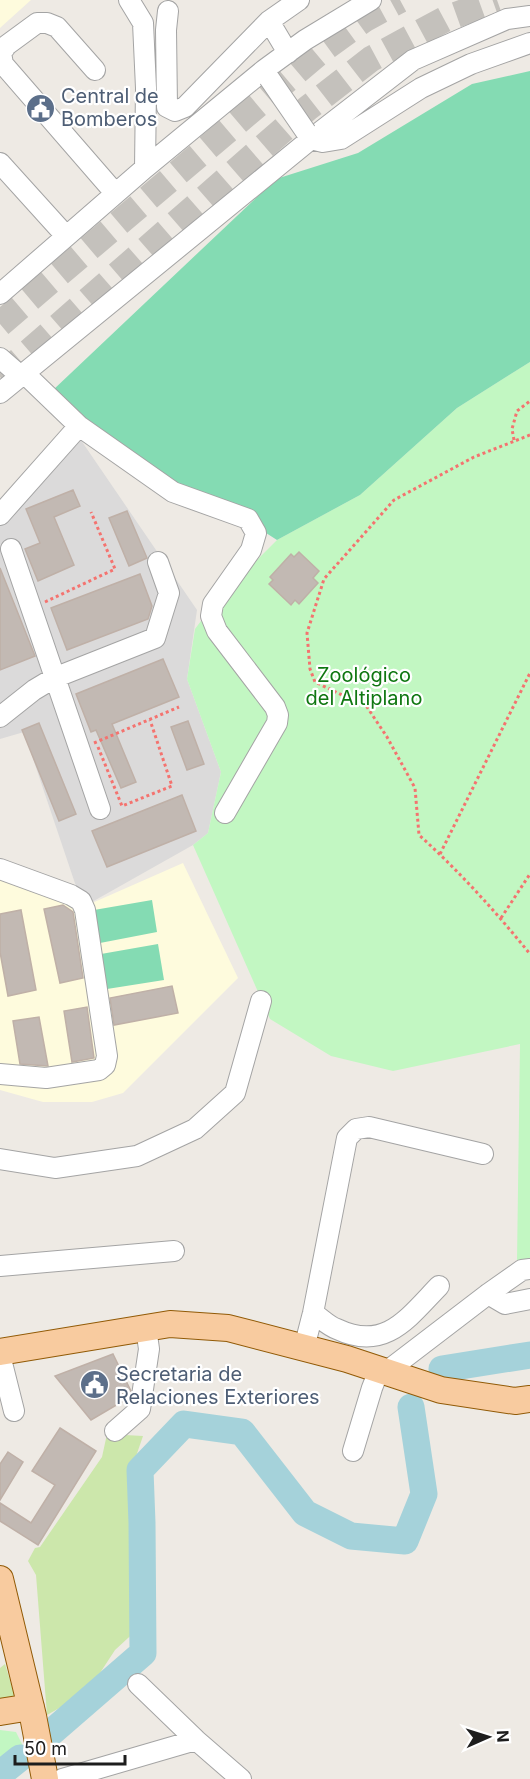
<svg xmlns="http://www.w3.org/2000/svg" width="530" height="1779" viewBox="0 0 530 1779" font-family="Inter,sans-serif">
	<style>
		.residential { fill: #dbdada }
		.education { fill: #fefbdd }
		.grass { fill: #cce7ab }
		.park { fill: #c2f7c2 }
		.pitch { fill: #84dbb3 }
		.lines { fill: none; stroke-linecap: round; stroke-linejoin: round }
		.river { stroke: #a5d2da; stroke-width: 27 }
		.building { fill: #c2b9b3; stroke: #bfb0a7; stroke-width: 1.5 }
		.major-tunnel { stroke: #c4c1bc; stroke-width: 26; stroke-dasharray: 26 13; stroke-linecap: butt }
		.minor-casing { stroke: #a4a4a4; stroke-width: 22 }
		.major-casing { stroke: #915a06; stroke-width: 28 }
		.path { stroke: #f4736f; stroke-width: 3; stroke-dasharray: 3 3; stroke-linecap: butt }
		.minor { stroke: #fff; stroke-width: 20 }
		.major { stroke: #f8cb9f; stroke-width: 26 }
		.minor-bridge-casing { stroke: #a4a4a4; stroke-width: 22; stroke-linecap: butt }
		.minor-bridge { stroke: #fff; stroke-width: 20 }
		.labels { text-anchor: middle; stroke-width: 4.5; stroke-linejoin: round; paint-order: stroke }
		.service-label { font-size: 20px; fill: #4e5e75; stroke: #fff; text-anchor: start }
		.park-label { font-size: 20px; fill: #0f7711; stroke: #fff }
	</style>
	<rect width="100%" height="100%" fill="#eeeae4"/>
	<path class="residential" d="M 74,430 L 197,610 L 187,679 L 221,772 L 208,833 L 193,845 L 83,907 L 24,732 L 0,739 L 0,516 Z"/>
	<path class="education" d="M 0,0 L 31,0 L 0,28 Z
		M 183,863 L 238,978 L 123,1093 L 92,1102 L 43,1102 L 0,1090 L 0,868 L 83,907 Z"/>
	<path class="grass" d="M 107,1434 L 143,1436 L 132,1468 L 139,1558 L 135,1567 L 140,1627 L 115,1650 L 98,1676 L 70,1702 L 47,1715 L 36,1575 L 28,1561 L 35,1548 L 40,1547 L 102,1457 Z
		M 5,1664 L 15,1697 L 0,1699 L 0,1668 Z"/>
	<path class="park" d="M 530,362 L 530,1259 L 517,1261 L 520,1044 L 393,1071 L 331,1056 L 270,1019 L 193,845 L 208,833 L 221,772 L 187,679 L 195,629 L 215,602 L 277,540 L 360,495 L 457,408 Z
		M 0,1730 L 16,1732 L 25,1750 L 0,1768 Z"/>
	<path class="pitch" d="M 530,71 L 530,362 L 457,408 L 360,495 L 277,540 L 232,511 L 140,467 L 52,391 L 276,179 L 358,153 L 472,84 Z
		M 152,900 L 157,932 L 100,943 L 94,910 Z
		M 158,944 L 164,980 L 107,989 L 101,954 Z"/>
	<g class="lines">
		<path class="river" d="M 442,1369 L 530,1355
			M 53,1731 L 143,1653 L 142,1523 L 140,1470 L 184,1424 L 242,1432 L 305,1513 L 351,1536 L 405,1541 L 424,1494 L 411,1407
			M 0,1774 L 20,1758"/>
	</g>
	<path class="building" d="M 73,490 L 80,506 L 54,517 L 74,565 L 38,581 L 25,549 L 40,543 L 26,509 Z
		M 127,511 L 147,558 L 129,566 L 109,518 Z
		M 299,552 L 319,571 L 313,578 L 318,583 L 299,604 L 295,600 L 291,605 L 269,584 L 273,580 L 270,577 L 291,554 L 294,557 Z
		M 0,568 L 35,656 L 0,670 Z
		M 140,574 L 152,606 L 148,619 L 67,650 L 51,608 Z
		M 163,659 L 179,697 L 112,724 L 136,782 L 121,788 L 96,730 L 91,732 L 76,694 Z
		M 188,721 L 204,764 L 187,770 L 171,727 Z
		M 39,723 L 76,814 L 59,821 L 22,730 Z
		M 182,795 L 196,831 L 107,867 L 92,831 Z
		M 63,905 L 73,912 L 83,978 L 60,983 L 44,909 Z
		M 21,910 L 36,990 L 8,996 L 0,952 L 0,914 Z
		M 172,986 L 178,1013 L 114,1025 L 110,998 Z
		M 87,1007 L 94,1058 L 72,1062 L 64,1011 Z
		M 39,1017 L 48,1066 L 20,1064 L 13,1021 Z
		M 113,1354 L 131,1391 L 130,1397 L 91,1420 L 55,1376 Z
		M 60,1428 L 96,1451 L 38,1545 L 0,1521 L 0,1503 L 31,1523 L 55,1485 L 32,1471 Z
		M 8,1452 L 23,1462 L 0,1500 L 0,1464 Z"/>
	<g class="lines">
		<path class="major-tunnel" d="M 0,324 L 321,51 L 365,19 L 400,0
			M 0,377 L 308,108 L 371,59 L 447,18 L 497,0"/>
		<defs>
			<path id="minor" d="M 129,0 L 143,23 L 146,88 L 145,168
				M 168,11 L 166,30 L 167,107 L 175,111 L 185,107 L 269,21 L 299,0
				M 269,21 L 288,53
				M 95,70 L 57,27 L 47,23 L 37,23 L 7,45 L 1,53 L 3,64 L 115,193
				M 308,135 L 311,139 L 323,142 L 341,139 L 421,88 L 471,64 L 530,43
				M 0,163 L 66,236
				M 0,294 L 145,168 L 264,70 L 305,40 L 371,0
				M 0,358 L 16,372 L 25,374 L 79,426 L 173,492 L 248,519 L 256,533 L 251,550 L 213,604 L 211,616 L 217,631 L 275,707 L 278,715 L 277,723 L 225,813
				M 0,393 L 311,139 L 413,60 L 507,19 L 530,16
				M 0,515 L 79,426
				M 11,549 L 100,809
				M 0,717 L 34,690 L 54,678 L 155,638 L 169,593 L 158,562
				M 0,869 L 71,895 L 81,901 L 85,910 L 107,1056 L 105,1065 L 99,1070 L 46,1078 L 0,1074
				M 0,1159 L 55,1168 L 137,1156 L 195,1129 L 235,1093 L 261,1001
				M 0,1266 L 174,1251
				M 488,1294 L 505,1304 L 530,1299
				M 313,1313 C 321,1318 328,1326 337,1329 C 385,1352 408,1318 439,1286
				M 304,1348 L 313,1313 L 347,1138 L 356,1129 L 369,1127 L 483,1154
				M 0,1355 L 14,1411
				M 386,1372 L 488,1294 L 522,1270 L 530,1269
				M 115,1431 L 140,1409 L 149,1349 L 146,1328
				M 353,1451 L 372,1388 L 379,1370
				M 138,1684 L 196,1740 L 241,1779
				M 62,1779 L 196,1740"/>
			<path id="major" d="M 0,1352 L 170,1324 L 228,1328 L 347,1359 L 441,1390 L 515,1401 L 530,1399
				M 0,1579 L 33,1716 L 45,1779
				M 0,1712 L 31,1707"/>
		</defs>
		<use href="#minor" class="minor-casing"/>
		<use href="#major" class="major-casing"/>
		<path class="path" d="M 530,435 L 474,457 L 394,500 L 324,579 L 307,633 L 310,669 L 315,682 L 367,707 L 387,737 L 415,788 L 419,835 C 459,871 496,912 530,954
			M 514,440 L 512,429 L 517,411 L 530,401
			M 45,602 L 115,569 L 91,512
			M 94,743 L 179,707
			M 98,747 L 122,806 L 172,786 L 150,720
			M 440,854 L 530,673
			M 501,918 L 530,874"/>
		<use href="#minor" class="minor"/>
		<use href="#major" class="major"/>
		<defs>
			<path id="minor-bridge" d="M 269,78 L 306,132"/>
		</defs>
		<use href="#minor-bridge" class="minor-bridge-casing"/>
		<use href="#minor-bridge" class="minor-bridge"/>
	</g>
	<defs>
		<symbol id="civic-disc" viewBox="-11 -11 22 22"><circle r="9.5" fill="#5c6f8a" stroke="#fff"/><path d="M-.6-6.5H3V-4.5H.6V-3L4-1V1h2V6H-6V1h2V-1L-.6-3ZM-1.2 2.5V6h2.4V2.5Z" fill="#fff"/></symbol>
	</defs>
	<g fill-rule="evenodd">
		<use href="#civic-disc" x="24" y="92" width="33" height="33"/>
		<use href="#civic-disc" x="78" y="1368" width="33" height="33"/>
	</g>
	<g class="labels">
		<g class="service-label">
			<text x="61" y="103">Central de<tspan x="61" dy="23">Bomberos</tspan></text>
			<text x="116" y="1381">Secretaria de<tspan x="116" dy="23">Relaciones Exteriores</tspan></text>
		</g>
		<g class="park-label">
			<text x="364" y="682">Zoológico<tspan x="364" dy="23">del Altiplano</tspan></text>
		</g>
	</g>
	<g transform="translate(488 1737) rotate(87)" stroke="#ffffff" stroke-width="4.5" paint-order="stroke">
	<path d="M0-4.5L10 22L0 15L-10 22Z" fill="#1d1d1d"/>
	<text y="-9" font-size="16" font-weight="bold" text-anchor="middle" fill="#1d1d1d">N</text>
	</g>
	<path d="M15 1755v9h110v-9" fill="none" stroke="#1d1d1d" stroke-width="3"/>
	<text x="24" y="1755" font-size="18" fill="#1d1d1d" stroke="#ffffff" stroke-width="4.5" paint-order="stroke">50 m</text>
</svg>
